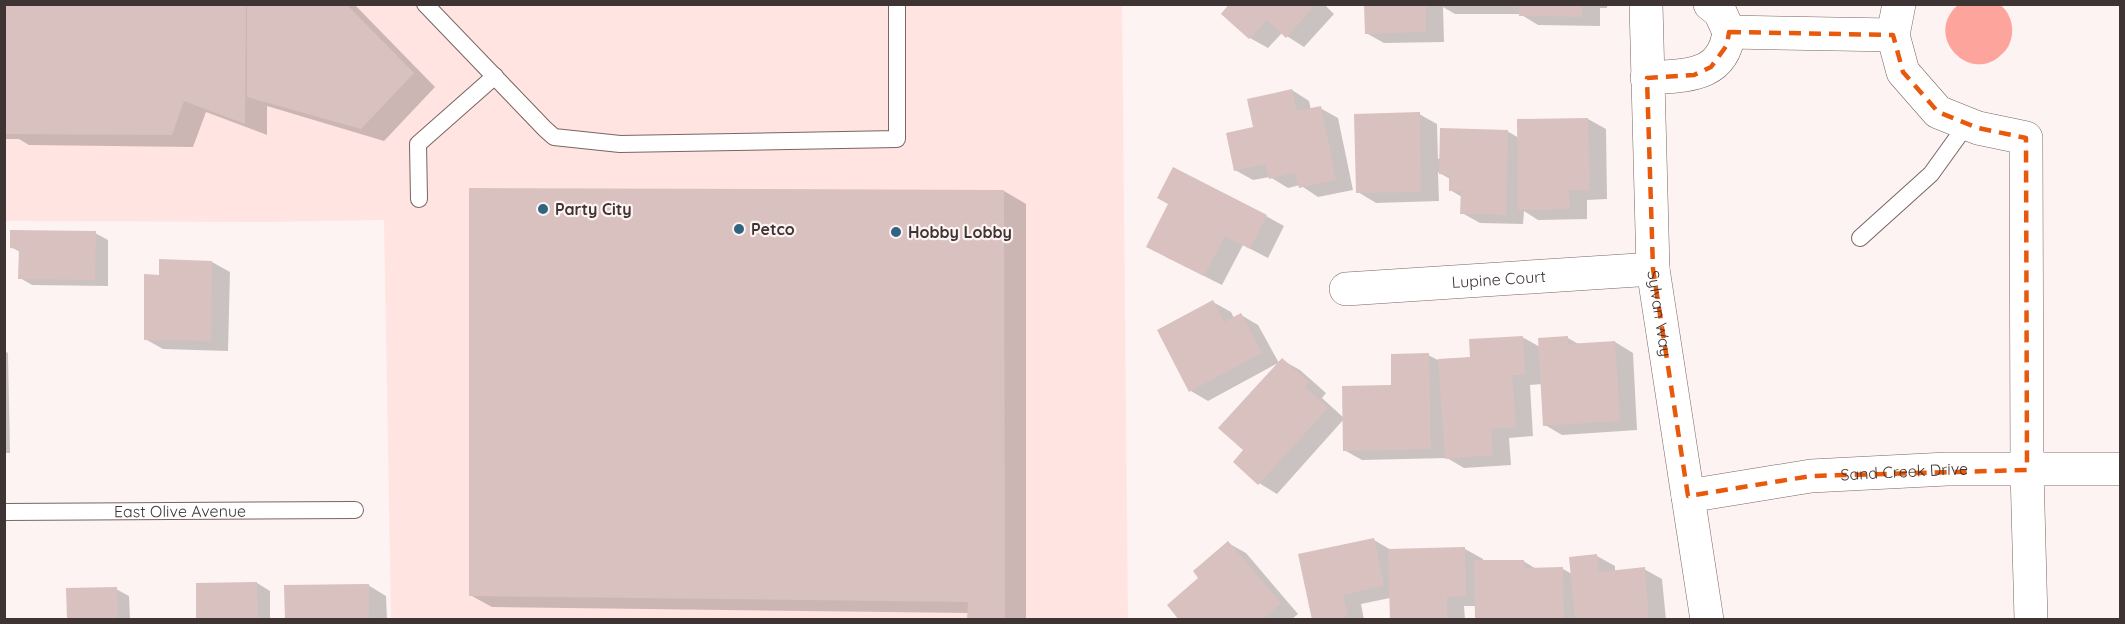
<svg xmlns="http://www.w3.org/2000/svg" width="2125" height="624" viewBox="0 0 2125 624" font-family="Quicksand,sans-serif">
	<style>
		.built { fill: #ffe4e1 }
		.water { fill: #fda49c }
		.shadow { fill: #0003 }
		.building { fill: #d8c1be }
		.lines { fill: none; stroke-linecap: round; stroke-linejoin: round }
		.service-casing { stroke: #796562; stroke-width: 18 }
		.minor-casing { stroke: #796562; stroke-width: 34 }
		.service { stroke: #fff; stroke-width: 16 }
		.minor { stroke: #fff; stroke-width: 33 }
		.marked { fill: none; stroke: #e8590c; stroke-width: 4.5; stroke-dasharray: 12 8; stroke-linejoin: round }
		.poi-dot { fill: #316481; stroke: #fdf3f2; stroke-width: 2 }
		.labels { text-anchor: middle; stroke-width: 4.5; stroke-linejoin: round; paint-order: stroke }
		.poi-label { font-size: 16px; font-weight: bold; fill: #3e3433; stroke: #fdf3f2; text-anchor: start }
		.street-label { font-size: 16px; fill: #3e3433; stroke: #fdf3f2 }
	</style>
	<rect width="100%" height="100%" fill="#fdf3f2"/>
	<path class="built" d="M 5,5 L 1122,5 L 1128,619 L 391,619 L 384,220 L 274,222 L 5,221 Z"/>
	<path class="water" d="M 1958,5 L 2000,5 C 2009,11 2013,23 2012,34 C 2011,42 2008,49 2002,54 C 1971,86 1922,36 1958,5 Z"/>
	<path class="shadow" d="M 4,4 L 354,4 L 435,87 L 384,141 L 267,106 L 267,135 L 206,112 L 193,147 L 29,145 L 19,139 L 4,139 Z
		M 1231,4 L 1324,4 L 1334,14 L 1304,47 L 1282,33 L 1268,48 L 1250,38 L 1223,14 Z
		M 1365,4 L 1607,4 L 1607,8 L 1600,8 L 1600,26 L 1538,25 L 1520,14 L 1455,14 L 1443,7 L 1444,42 L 1384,43 L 1366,33 Z
		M 1292,90 L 1309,101 L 1311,110 L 1320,108 L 1338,118 L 1353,190 L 1318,197 L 1300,185 L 1288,188 L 1270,177 L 1253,180 L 1235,170 L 1255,128 Z
		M 1419,114 L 1437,124 L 1438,159 L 1507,131 L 1519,138 L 1588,119 L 1606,129 L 1607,199 L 1587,200 L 1587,219 L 1538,220 L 1524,211 L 1523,224 L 1480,223 L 1462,213 L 1462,197 L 1450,190 L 1450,179 L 1438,172 L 1439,201 L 1376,203 L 1358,192 Z
		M 1004,191 L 1026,204 L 1026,620 L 968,620 L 969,613 L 492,607 L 470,595 Z
		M 1266,216 L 1284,226 L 1268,258 L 1243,245 L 1222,285 L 1166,257 Z
		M 95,233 L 108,240 L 108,286 L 32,285 L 20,278 L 20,252 L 11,247 Z
		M 212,262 L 230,272 L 228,351 L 163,349 L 145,339 L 160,276 Z
		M 1213,302 L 1231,312 L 1234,318 L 1241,315 L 1258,325 L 1279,363 L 1282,360 L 1300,370 L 1326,393 L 1322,398 L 1344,418 L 1393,387 L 1428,355 L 1438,360 L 1472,358 L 1522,337 L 1540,347 L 1568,338 L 1580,345 L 1615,342 L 1633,353 L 1637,430 L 1562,435 L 1545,425 L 1542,384 L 1530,385 L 1533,436 L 1509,438 L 1511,465 L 1464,468 L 1447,458 L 1362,460 L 1344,450 L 1344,419 L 1277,494 L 1259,483 L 1246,450 L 1278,363 L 1208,401 L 1191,391 Z
		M 4,351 L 8,353 L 10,453 L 4,453 Z
		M 1374,540 L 1391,550 L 1465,549 L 1483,559 L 1483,562 L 1523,561 L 1538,570 L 1563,569 L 1572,574 L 1597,556 L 1615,566 L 1615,572 L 1644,569 L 1662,579 L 1666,620 L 1477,620 L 1477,606 L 1464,606 L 1465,620 L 1391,620 L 1390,598 L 1361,604 L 1364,620 L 1313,620 Z
		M 1228,543 L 1246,553 L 1298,614 L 1291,620 L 1181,620 L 1201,578 Z
		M 257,583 L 270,591 L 270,620 L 198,620 Z
		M 368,585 L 386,596 L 387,620 L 286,620 Z
		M 116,589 L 129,596 L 130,620 L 68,620 Z"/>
	<path class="building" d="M 6,4 L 246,4 L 245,124 L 184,101 L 172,135 L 6,134 L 4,122 L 6,122 Z
		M 247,4 L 346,4 L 414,73 L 361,129 L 247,97 Z
		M 1229,4 L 1316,4 L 1286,38 L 1267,20 L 1249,39 L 1221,14 Z
		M 1364,4 L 1426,4 L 1426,32 L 1365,34 Z
		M 1519,4 L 1582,4 L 1582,17 L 1519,16 Z
		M 1292,89 L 1297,111 L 1321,106 L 1336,180 L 1299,188 L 1295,173 L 1269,179 L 1265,164 L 1234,171 L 1226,133 L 1253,127 L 1247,99 Z
		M 1420,112 L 1421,192 L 1356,193 L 1354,114 Z
		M 1588,118 L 1590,190 L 1569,190 L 1570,209 L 1518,210 L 1517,119 Z
		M 1440,128 L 1508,130 L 1506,215 L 1460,214 L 1461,191 L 1449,191 L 1449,175 L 1439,174 Z
		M 1173,167 L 1267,215 L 1250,249 L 1225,236 L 1204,276 L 1146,247 L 1168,204 L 1157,198 Z
		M 469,188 L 1004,190 L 1005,620 L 967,620 L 968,602 L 469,596 Z
		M 10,230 L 96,231 L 95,280 L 18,279 L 19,249 L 10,248 Z
		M 159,259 L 212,261 L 211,341 L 144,340 L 144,274 L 159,275 Z
		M 1213,300 L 1224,322 L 1241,313 L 1262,353 L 1189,392 L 1157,330 Z
		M 1523,336 L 1525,375 L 1512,375 L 1516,427 L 1491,429 L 1493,455 L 1445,459 L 1438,359 L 1470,357 L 1469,339 Z
		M 1568,336 L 1568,344 L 1615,341 L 1620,421 L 1543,426 L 1538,338 Z
		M 1429,353 L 1431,449 L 1343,451 L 1342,386 L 1391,385 L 1391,354 Z
		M 1282,358 L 1309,382 L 1305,387 L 1328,408 L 1258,485 L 1233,462 L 1243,450 L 1218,428 Z
		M 1374,538 L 1384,586 L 1343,595 L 1348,616 L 1333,620 L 1312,620 L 1298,554 Z
		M 1228,541 L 1281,603 L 1262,620 L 1179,620 L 1167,605 L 1198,578 L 1193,571 Z
		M 1465,547 L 1466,596 L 1447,597 L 1447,620 L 1390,620 L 1388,549 Z
		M 1597,554 L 1599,572 L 1645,567 L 1649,620 L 1575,620 L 1569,557 Z
		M 1474,560 L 1524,560 L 1524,568 L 1563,567 L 1564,620 L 1475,620 Z
		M 257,582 L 258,620 L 196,620 L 196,583 Z
		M 369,584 L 369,620 L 285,620 L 284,585 Z
		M 117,587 L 118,620 L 67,620 L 66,588 Z"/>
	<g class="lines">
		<defs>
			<g id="service">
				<path d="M 425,4 L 545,129 L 554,137 L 620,144 L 897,139 L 897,4"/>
				<path d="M 419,199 L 418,144 L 495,76"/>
				<path d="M 1860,238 L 1931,174 L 1967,124"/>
				<path id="s1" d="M 4,512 L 355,510"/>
			</g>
			<g id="minor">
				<path id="s2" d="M 1646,4 L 1653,269 L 1707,620"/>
				<path d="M 1710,4 L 1720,12 L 1729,32 L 1893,35"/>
				<path d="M 1899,4 L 1893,35 L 1903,72 L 1938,112 L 1978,128 L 2026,138 L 2027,470 L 2031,620"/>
				<path d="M 1647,78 C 1684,75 1723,79 1729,32"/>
				<path id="s3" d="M 1346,289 L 1653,269"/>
				<path id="s4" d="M 1688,496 L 1811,476 L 1947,469 L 2120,469"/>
			</g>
		</defs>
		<use href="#service" class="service-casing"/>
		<use href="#minor" class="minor-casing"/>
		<use href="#service" class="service"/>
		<use href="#minor" class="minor"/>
	</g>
	<path class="marked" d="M 1729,32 L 1893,35 L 1903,72 L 1938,112 L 1978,128 L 2026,138 L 2027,470 L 1811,476 L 1688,496 L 1653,269 L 1647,78 L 1694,75 L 1711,67 L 1727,45 Z"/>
	<g class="poi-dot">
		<circle cx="543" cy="209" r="6"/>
		<circle cx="739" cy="229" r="6"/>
		<circle cx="896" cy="232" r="6"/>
	</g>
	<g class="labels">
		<g class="poi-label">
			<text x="555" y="215">Party City</text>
			<text x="751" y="235">Petco</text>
			<text x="908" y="238">Hobby Lobby</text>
		</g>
		<g class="street-label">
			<text dy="6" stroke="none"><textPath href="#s3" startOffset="153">Lupine Court</textPath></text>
			<text dy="6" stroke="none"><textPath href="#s2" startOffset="310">Sylvan Way</textPath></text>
			<text dy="6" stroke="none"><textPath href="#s4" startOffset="218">Sand Creek Drive</textPath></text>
			<text dy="6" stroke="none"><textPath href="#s1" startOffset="176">East Olive Avenue</textPath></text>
		</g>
	</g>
	<rect width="2125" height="624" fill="none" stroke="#3e3433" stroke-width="12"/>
</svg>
